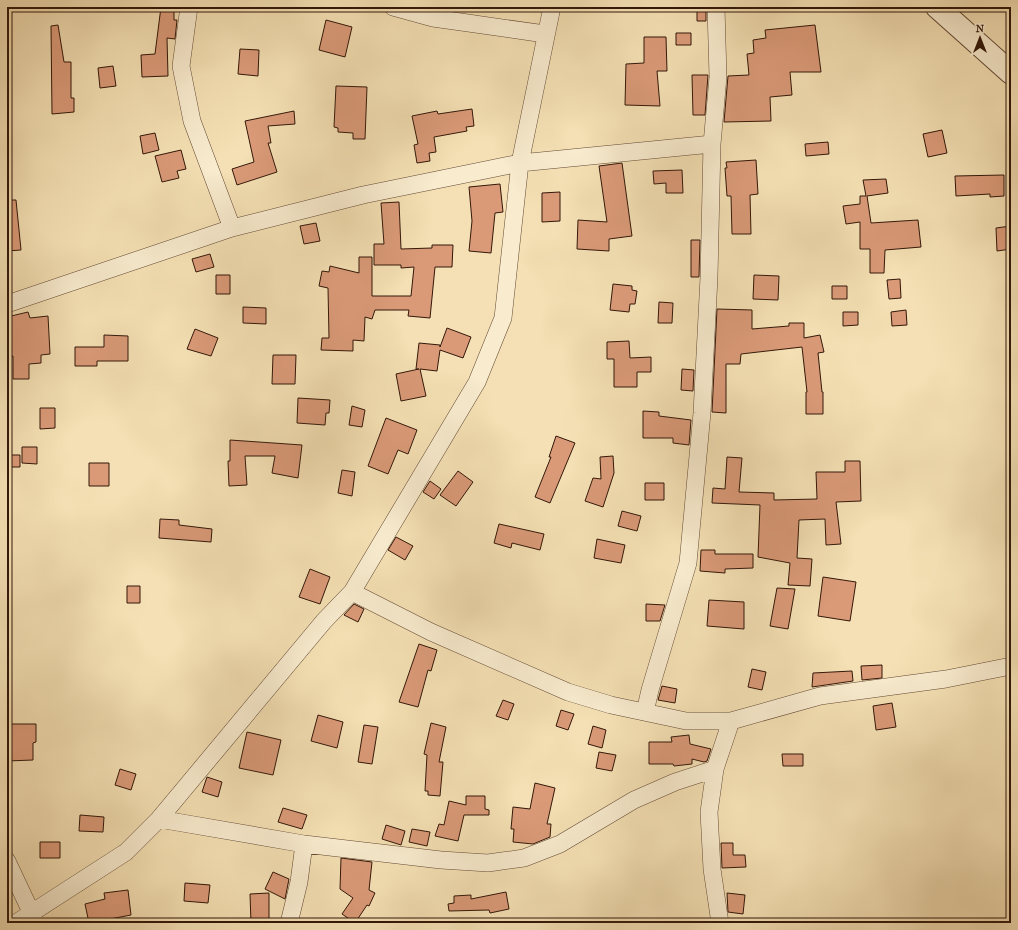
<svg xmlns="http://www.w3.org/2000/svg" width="1018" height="930" viewBox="0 0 1018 930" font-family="'IM FELL French Canon',serif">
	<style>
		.building { fill: #da9a78; stroke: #331709 }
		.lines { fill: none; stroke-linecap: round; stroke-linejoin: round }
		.minor-casing { stroke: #634934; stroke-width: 18 }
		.tertiary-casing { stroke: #634934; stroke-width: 24 }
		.minor { stroke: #f8ebce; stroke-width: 17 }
		.tertiary { stroke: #f8ebce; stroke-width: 22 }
	</style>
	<rect width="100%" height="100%" fill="#f4e0b4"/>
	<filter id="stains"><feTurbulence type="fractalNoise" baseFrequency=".005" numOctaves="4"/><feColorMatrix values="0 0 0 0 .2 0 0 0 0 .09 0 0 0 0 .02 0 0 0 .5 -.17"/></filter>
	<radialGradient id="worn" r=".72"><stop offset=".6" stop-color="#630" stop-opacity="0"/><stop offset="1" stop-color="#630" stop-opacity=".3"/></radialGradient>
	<path class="building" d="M 161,7 L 174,7 L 174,20 L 177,20 L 175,39 L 167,38 L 168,76 L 142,77 L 141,55 L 155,54 Z
		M 697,7 L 706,7 L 706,21 L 697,21 Z
		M 326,20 L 352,27 L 345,57 L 319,50 Z
		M 58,25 L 64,62 L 71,62 L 71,98 L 74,98 L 74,112 L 52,114 L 51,26 Z
		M 815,25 L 821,72 L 790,72 L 792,95 L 770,97 L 771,121 L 724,122 L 728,76 L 749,75 L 747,54 L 754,53 L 753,40 L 766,38 L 765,30 Z
		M 676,33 L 691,33 L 691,45 L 676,45 Z
		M 644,37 L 666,37 L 667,71 L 657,71 L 660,106 L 625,105 L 626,64 L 644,63 Z
		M 240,49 L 259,50 L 258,76 L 238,74 Z
		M 113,66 L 116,86 L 100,88 L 98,68 Z
		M 692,75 L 708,75 L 705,115 L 693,115 Z
		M 336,86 L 367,87 L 365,139 L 353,139 L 353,133 L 338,132 L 338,128 L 334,127 Z
		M 472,109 L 474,126 L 466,127 L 467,131 L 434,137 L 436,152 L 429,153 L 430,161 L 417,163 L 414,145 L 418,144 L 412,116 L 437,111 L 438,114 Z
		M 294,111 L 295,124 L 268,126 L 271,143 L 268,143 L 277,172 L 237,185 L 232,169 L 254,162 L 245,121 Z
		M 942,130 L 947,153 L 928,157 L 923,134 Z
		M 155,133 L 159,150 L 143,154 L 140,136 Z
		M 828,142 L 829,154 L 806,156 L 805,144 Z
		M 181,150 L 186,169 L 177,171 L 179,178 L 162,182 L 155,156 Z
		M 756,160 L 758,194 L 750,195 L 751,234 L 732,234 L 731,196 L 727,196 L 725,168 L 727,168 L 726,162 Z
		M 622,163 L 632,236 L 609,239 L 609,251 L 577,249 L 578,220 L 607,222 L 599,166 Z
		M 682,170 L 683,193 L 666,193 L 666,183 L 654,184 L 653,171 Z
		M 1004,175 L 1004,196 L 990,197 L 990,194 L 956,196 L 955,176 Z
		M 886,179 L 888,193 L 867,196 L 871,223 L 918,220 L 921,247 L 885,250 L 884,273 L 870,273 L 870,249 L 860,249 L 860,222 L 846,224 L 843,206 L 860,204 L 860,196 L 866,196 L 863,180 Z
		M 500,184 L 503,212 L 495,213 L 491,253 L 469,251 L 472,221 L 469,187 Z
		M 560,192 L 560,221 L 542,222 L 542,193 Z
		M 7,200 L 16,200 L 21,250 L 7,251 Z
		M 399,202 L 401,249 L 432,248 L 432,245 L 453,245 L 452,267 L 435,267 L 430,318 L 408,316 L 409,310 L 375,310 L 372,319 L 365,317 L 364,341 L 353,340 L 353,351 L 321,350 L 322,338 L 329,338 L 328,288 L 319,286 L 322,271 L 329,272 L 330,266 L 359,273 L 359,257 L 372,257 L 372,296 L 411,296 L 414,267 L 401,268 L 401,265 L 374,265 L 374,244 L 384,244 L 381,203 Z
		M 316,223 L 320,241 L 304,244 L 300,226 Z
		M 1011,226 L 1011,249 L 997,251 L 996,228 Z
		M 691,240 L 700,240 L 699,277 L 691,277 Z
		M 210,254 L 214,267 L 196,272 L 192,259 Z
		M 216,275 L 230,275 L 230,294 L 216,294 Z
		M 754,275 L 779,276 L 778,300 L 753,299 Z
		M 900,279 L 901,298 L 889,299 L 887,280 Z
		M 613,284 L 632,286 L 632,290 L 637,291 L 635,304 L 630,304 L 629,312 L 610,310 Z
		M 832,286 L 847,286 L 847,299 L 832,299 Z
		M 659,302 L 673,303 L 672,323 L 658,323 Z
		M 243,307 L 266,308 L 266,324 L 243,323 Z
		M 717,309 L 752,310 L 752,329 L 789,326 L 789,323 L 804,323 L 804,338 L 820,335 L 824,352 L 818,353 L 822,392 L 823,392 L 823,414 L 806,414 L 806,392 L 807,392 L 802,347 L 741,354 L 740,364 L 726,364 L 726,413 L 712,412 Z
		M 906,310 L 907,325 L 892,326 L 891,312 Z
		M 28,312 L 30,318 L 48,316 L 50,354 L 41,355 L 41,363 L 29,364 L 29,379 L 13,379 L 13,356 L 10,357 L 7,337 L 7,317 Z
		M 843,312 L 858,312 L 858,325 L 843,326 Z
		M 447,328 L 471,337 L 463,358 L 440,350 L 437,371 L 420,369 L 426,396 L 401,401 L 396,374 L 419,369 L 416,369 L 419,343 L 440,345 L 440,347 Z
		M 195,329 L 218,338 L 211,356 L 187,349 Z
		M 104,335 L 128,336 L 128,361 L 97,361 L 97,366 L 75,366 L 75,347 L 104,347 Z
		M 629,341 L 630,358 L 651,357 L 651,372 L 637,372 L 637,387 L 614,387 L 614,359 L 607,359 L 607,342 Z
		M 273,355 L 296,355 L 295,384 L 272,384 Z
		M 682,369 L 694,370 L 693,391 L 681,390 Z
		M 298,398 L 330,400 L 329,413 L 326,413 L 325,425 L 297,423 Z
		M 352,406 L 365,410 L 362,427 L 349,425 Z
		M 40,408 L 55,408 L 55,428 L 40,429 Z
		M 643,411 L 659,412 L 659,416 L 691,420 L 689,445 L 673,443 L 673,438 L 643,438 Z
		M 386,418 L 417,430 L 408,454 L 398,450 L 388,474 L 368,466 Z
		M 556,436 L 575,443 L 550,503 L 535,497 L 551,457 L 549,457 Z
		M 230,440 L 302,445 L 298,478 L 272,473 L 275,456 L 245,456 L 247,485 L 229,486 L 228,461 L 230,461 Z
		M 22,447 L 37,447 L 37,464 L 22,463 Z
		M 7,455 L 20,455 L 20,467 L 7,467 Z
		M 613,456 L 614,473 L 603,507 L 585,501 L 593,478 L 601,479 L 600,457 Z
		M 727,457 L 742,458 L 739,492 L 774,493 L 774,500 L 817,499 L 816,472 L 845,472 L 845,461 L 860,461 L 861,501 L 836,502 L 841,544 L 826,545 L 825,519 L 799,520 L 797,558 L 812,559 L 810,586 L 788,585 L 790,563 L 758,557 L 760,505 L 712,503 L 713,488 L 725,489 Z
		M 89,463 L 109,463 L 109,486 L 89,486 Z
		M 342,470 L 355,472 L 352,496 L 338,493 Z
		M 458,471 L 473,482 L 456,506 L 440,495 Z
		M 430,481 L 441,489 L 434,499 L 423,492 Z
		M 645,483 L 664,483 L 664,500 L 645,500 Z
		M 622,511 L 641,516 L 637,531 L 618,526 Z
		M 160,519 L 179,520 L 179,525 L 212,529 L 211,542 L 159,538 Z
		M 499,524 L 544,534 L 540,550 L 512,543 L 511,548 L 494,543 Z
		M 396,537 L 413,546 L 405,560 L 388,550 Z
		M 597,539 L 625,545 L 621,563 L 594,558 Z
		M 701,550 L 715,550 L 715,554 L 753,554 L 753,568 L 725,569 L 725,573 L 700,571 Z
		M 310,569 L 330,577 L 320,604 L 299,597 Z
		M 823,577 L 856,582 L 850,621 L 818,616 Z
		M 127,586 L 140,586 L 140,603 L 127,603 Z
		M 777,588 L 795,589 L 788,629 L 770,626 Z
		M 709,600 L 744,602 L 744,629 L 707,626 Z
		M 354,604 L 364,609 L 358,622 L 344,615 Z
		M 646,604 L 665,605 L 660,621 L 646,621 Z
		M 419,644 L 437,650 L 431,671 L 428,670 L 418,707 L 399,702 Z
		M 882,665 L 882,678 L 862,680 L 861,666 Z
		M 752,669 L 766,672 L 762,690 L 748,687 Z
		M 852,671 L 853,681 L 812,687 L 813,673 Z
		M 662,686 L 677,689 L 675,703 L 658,700 Z
		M 503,700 L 514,704 L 508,720 L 496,716 Z
		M 892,703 L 896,727 L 876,730 L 873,706 Z
		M 561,710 L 574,714 L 568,730 L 556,726 Z
		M 318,715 L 343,722 L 337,748 L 311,741 Z
		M 431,723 L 446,727 L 439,762 L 443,762 L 440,796 L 428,795 L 428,791 L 425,791 L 427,755 L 424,754 Z
		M 7,724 L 36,724 L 36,742 L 33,743 L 33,760 L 7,761 Z
		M 364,725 L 378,727 L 372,764 L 358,762 Z
		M 593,726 L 606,730 L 602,748 L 588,744 Z
		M 247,732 L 281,740 L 273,775 L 239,768 Z
		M 689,735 L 690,744 L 711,749 L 707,761 L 704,762 L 692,759 L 692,764 L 674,766 L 673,764 L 649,764 L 649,742 L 672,742 L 671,737 Z
		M 599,752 L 616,755 L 612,771 L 596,768 Z
		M 782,754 L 803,754 L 803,766 L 783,766 Z
		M 120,769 L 136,774 L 131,790 L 115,785 Z
		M 207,777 L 222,782 L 218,797 L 202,792 Z
		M 535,783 L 555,788 L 547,824 L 551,824 L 550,837 L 533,844 L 513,842 L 514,829 L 511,829 L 513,807 L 530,809 Z
		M 466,796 L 485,796 L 485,809 L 489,810 L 489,815 L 464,815 L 458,841 L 435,836 L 439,824 L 444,825 L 449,801 L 466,805 Z
		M 283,808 L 307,815 L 302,829 L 278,822 Z
		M 80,815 L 104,817 L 103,832 L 79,831 Z
		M 386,825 L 405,831 L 401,845 L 382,839 Z
		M 412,829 L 430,832 L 427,846 L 409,842 Z
		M 40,842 L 60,842 L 60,858 L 40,858 Z
		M 721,843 L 733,843 L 733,855 L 745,855 L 746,867 L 722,868 Z
		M 341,858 L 372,862 L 369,890 L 375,893 L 369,906 L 367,905 L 355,923 L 342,914 L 353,898 L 340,889 Z
		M 273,872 L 289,879 L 285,899 L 265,889 Z
		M 185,883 L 210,885 L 208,903 L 184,901 Z
		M 128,890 L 131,915 L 89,923 L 85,904 L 105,899 L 104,893 Z
		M 506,892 L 509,909 L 490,913 L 489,910 L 449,911 L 448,904 L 454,903 L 454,896 L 471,895 L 471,899 Z
		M 269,893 L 269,923 L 251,923 L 250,894 Z
		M 727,893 L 745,895 L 743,914 L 728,912 Z"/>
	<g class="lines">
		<defs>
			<path id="minor" d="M 189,7 L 181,66 L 192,121 L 232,228
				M 393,7 L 433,18 L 545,34
				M 7,304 L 232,228 L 363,195 L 520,163 L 712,144
				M 352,592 L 431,632 L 568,692 L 611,705 L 686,721 L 731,721 L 820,696 L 946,679 L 1011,666
				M 645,712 L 650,690 L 688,563 L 702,413 L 709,277 L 712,144 L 718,77 L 716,7
				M 715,769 L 709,812 L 712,869 L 720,923
				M 159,819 L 304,844 L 441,860 L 488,863 L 524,858 L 560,844 L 634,800 L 675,782 L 715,769 L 731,721
				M 7,861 L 31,912 L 34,923
				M 16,923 L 126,852 L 159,819 L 324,621 L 352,592 L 477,382 L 503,318 L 520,163 L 552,7
				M 289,923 L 299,882 L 304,844"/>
			<path id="tertiary" d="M 937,7 L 1011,73"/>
		</defs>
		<use href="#minor" class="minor-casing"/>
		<use href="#tertiary" class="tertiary-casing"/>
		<use href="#minor" class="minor"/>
		<use href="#tertiary" class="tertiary"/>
	</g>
	<rect width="1018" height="930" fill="none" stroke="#f4e0b4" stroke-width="24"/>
	<rect x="8" y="8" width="1002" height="914" fill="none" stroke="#331709" stroke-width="2"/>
	<rect x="12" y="12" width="994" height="906" fill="none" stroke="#331709"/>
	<g transform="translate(980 38)" stroke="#f8ebce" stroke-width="3" paint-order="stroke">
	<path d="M0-3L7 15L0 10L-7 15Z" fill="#331709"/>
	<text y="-6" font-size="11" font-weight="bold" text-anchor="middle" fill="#331709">N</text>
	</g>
	<rect width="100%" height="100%" filter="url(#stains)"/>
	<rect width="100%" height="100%" fill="url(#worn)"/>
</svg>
